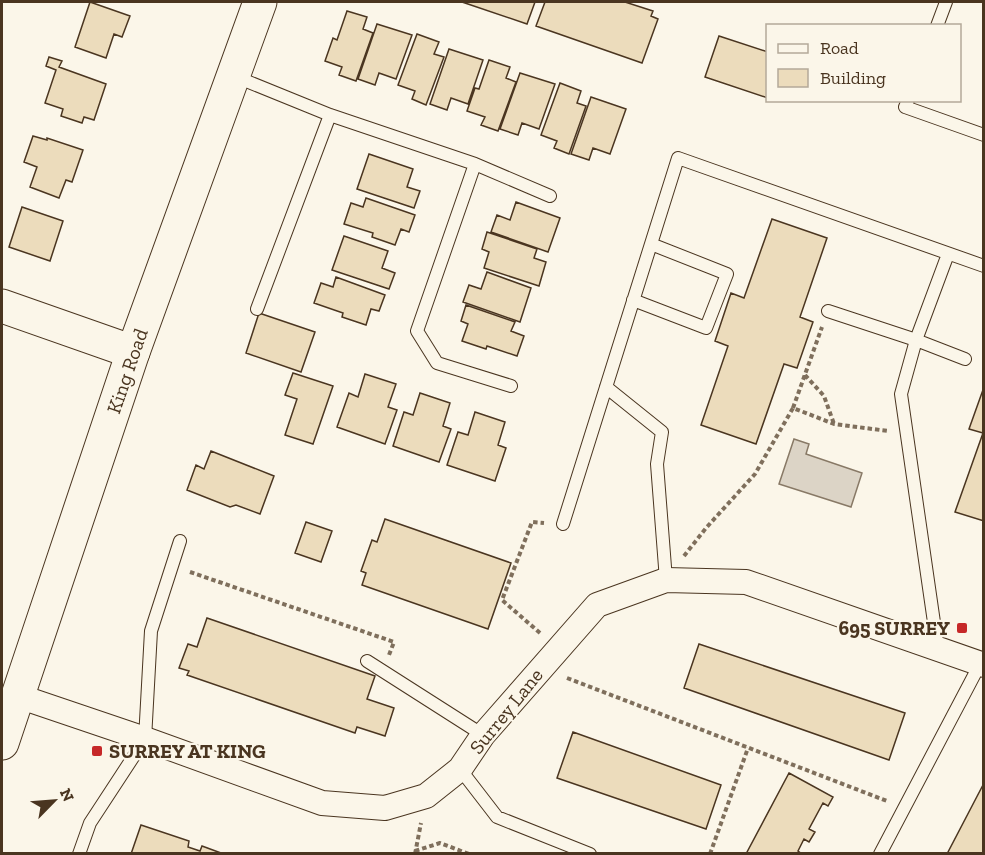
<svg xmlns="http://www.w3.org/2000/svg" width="985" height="855" viewBox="0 0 985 855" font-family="'Zilla Slab',serif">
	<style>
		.water { fill: #dcd4c6; stroke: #887966; stroke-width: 1.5 }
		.building { fill: #ecdcbc; stroke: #4a3520; stroke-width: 1.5 }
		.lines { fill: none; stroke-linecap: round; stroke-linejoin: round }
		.lane-casing { stroke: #4a3520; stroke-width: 14 }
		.street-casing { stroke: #4a3520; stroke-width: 26 }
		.secondary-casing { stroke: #4a3520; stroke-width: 35 }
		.primary-casing { stroke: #4a3520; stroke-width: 35 }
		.path { stroke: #7f6f5c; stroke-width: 4; stroke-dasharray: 4.5 3; stroke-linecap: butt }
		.lane { stroke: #fbf6e9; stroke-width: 12 }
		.street { stroke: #fbf6e9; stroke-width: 24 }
		.secondary { stroke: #fbf6e9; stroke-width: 33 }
		.primary { stroke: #fbf6e9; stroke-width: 33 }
		.poi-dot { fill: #c62828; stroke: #fbf6e9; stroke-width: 2 }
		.labels { text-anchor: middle; stroke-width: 4.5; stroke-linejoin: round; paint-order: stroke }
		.street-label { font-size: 20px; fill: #4a3520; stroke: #fbf6e9 }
		.poi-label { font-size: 20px; font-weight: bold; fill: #4a3520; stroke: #fbf6e9; text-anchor: end }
	</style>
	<rect width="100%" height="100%" fill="#fbf6e9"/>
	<path class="water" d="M 794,439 L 809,444 L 806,454 L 862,473 L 851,507 L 779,484 Z"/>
	<path class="building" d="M 90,2 L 130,16 L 122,37 L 114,34 L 106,58 L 75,47 Z
		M 462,2 L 535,2 L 527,24 Z
		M 545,2 L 625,2 L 653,11 L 651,16 L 658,19 L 642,63 L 536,26 Z
		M 347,11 L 367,17 L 363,29 L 373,33 L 356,81 L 339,75 L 342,67 L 325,61 L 333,38 L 337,40 Z
		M 377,24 L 412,35 L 396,79 L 379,73 L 375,85 L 358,79 Z
		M 417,34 L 439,42 L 434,54 L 444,57 L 426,105 L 412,99 L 415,91 L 398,85 Z
		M 719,36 L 768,52 L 768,98 L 705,77 Z
		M 449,49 L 483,60 L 468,104 L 451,98 L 447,110 L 430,104 Z
		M 49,57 L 62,61 L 59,67 L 106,84 L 94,120 L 84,117 L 82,123 L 61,116 L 63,109 L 45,103 L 56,70 L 46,66 Z
		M 489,60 L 510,67 L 506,78 L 516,82 L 498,131 L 481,125 L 485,117 L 467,111 L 475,88 L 479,89 Z
		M 520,73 L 555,84 L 539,129 L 522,123 L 518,135 L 500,129 Z
		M 560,83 L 581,91 L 577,103 L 586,106 L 569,154 L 554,148 L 557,141 L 541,135 Z
		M 591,97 L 626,109 L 610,154 L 593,148 L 589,160 L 571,154 Z
		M 33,136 L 47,140 L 47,138 L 83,150 L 72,182 L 66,180 L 59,198 L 30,187 L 37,167 L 24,162 Z
		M 369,154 L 413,169 L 407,187 L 420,191 L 414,208 L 357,189 Z
		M 366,198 L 415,215 L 409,232 L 401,229 L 395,245 L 372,237 L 373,233 L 344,224 L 351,203 L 363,207 Z
		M 516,202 L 560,218 L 548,252 L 491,232 L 497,215 L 510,220 Z
		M 22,207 L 63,221 L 50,261 L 9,247 Z
		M 772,219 L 827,238 L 800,317 L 813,322 L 797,368 L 784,364 L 756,444 L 701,425 L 728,346 L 715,341 L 731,293 L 744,298 Z
		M 487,232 L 537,249 L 534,258 L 546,262 L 539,286 L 484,268 L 489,252 L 482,249 Z
		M 344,236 L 388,251 L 382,268 L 395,273 L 389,289 L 332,270 Z
		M 487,272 L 531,288 L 520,322 L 463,302 L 469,285 L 481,289 Z
		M 336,277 L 385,295 L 379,311 L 371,309 L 366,325 L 342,317 L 343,313 L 314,303 L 321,283 L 333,287 Z
		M 466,305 L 515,322 L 511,331 L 524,336 L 517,356 L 487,346 L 486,349 L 462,341 L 468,324 L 461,321 Z
		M 259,313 L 315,332 L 301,372 L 246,353 Z
		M 293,373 L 333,386 L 313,444 L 285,435 L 297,399 L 285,395 Z
		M 365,374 L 396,384 L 388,407 L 397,410 L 385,444 L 337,427 L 349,393 L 358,397 Z
		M 984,387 L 984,521 L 955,512 L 983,433 L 969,429 Z
		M 420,393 L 450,403 L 443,426 L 451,429 L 439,462 L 393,446 L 404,412 L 413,415 Z
		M 475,412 L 505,422 L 498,445 L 506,448 L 495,481 L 447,465 L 458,432 L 468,435 Z
		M 211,451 L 274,476 L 260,514 L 236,505 L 230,507 L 187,490 L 196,465 L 204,469 Z
		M 385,519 L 511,563 L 488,629 L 362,585 L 366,573 L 361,571 L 372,540 L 377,542 Z
		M 306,522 L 332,531 L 321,562 L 295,553 Z
		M 207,618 L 375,676 L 367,699 L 394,708 L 385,736 L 357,727 L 355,733 L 187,675 L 189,671 L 179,668 L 188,644 L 197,647 Z
		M 699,644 L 905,713 L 889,760 L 684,688 Z
		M 573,732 L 721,785 L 706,829 L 557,778 Z
		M 789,773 L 833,797 L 828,806 L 823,803 L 809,829 L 815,832 L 809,842 L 804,839 L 798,851 L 802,854 L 746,854 Z
		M 984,783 L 984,854 L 947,854 Z
		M 141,825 L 189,841 L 188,847 L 200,851 L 202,846 L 221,853 L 131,854 Z"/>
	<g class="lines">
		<defs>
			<path id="lane" d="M 937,26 L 946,2
				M 234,76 L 330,115 L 475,164 L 550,196
				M 908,100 L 905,107 L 984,135
				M 475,164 L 417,331 L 437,363 L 511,386
				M 633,300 L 706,328 L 727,274 L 651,244
				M 257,309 L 330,115
				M 828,311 L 916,340 L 965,359
				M 606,387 L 662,432 L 657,464 L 666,580
				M 563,524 L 678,158 L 984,266
				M 938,650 L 901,394 L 916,340 L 948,254
				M 367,661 L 483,735
				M 460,769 L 497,817 L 590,854
				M 79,854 L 90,823 L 145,739 L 151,631 L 180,541
				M 880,854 L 980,664"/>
			<path id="street" d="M 18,696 L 145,739 L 322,803 L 385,808 L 426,796 L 460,769 L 483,735 L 597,605 L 666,580 L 746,582 L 984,665"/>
			<path id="secondary" d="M 2,306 L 133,352"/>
			<path id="primary" d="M 2,743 L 133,352 L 260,2"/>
		</defs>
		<use href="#lane" class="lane-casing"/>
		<use href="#street" class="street-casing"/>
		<use href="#secondary" class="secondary-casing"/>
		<use href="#primary" class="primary-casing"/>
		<path class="path" d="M 805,375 L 824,396 L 834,424
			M 793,408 L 822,327
			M 684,556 L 706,528 L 755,474 L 793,408 L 834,424 L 888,431
			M 190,572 L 394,642 L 389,655
			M 540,633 L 502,600 L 532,522 L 544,523
			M 567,678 L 887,801
			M 415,851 L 440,843 L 469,854
			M 415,854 L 421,823
			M 710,854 L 748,748"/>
		<use href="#lane" class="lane"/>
		<use href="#street" class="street"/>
		<use href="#secondary" class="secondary"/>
		<use href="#primary" class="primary"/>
	</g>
	<g class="poi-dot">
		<rect x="956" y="622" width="12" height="12" rx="3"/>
		<rect x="91" y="745" width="12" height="12" rx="3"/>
	</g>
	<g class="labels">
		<g class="street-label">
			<text transform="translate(127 371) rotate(-71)" y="7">King Road</text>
			<text transform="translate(506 711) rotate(-51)" y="7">Surrey Lane</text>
		</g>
		<g class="poi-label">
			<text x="950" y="635">695 SURREY</text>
			<text x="109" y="758" text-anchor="start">SURREY AT KING</text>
		</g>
	</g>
	<rect width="985" height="855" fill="none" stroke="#4a3520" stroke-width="6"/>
	<rect x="766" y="24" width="195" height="78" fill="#fbf6e9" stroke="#b4a999" stroke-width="1.5"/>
	<rect x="778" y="44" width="30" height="9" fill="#fbf6e9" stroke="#b4a999" stroke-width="1.5"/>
	<text x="820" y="54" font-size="18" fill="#4a3520">Road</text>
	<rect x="778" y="69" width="30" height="18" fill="#ecdcbc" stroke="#b4a999" stroke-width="1.5"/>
	<text x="820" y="84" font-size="18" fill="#4a3520">Building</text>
	<g transform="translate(54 801) rotate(65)" stroke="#fbf6e9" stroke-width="4.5" paint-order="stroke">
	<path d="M0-4.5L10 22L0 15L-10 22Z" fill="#4a3520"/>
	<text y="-9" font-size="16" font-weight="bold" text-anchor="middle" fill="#4a3520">N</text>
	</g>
</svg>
